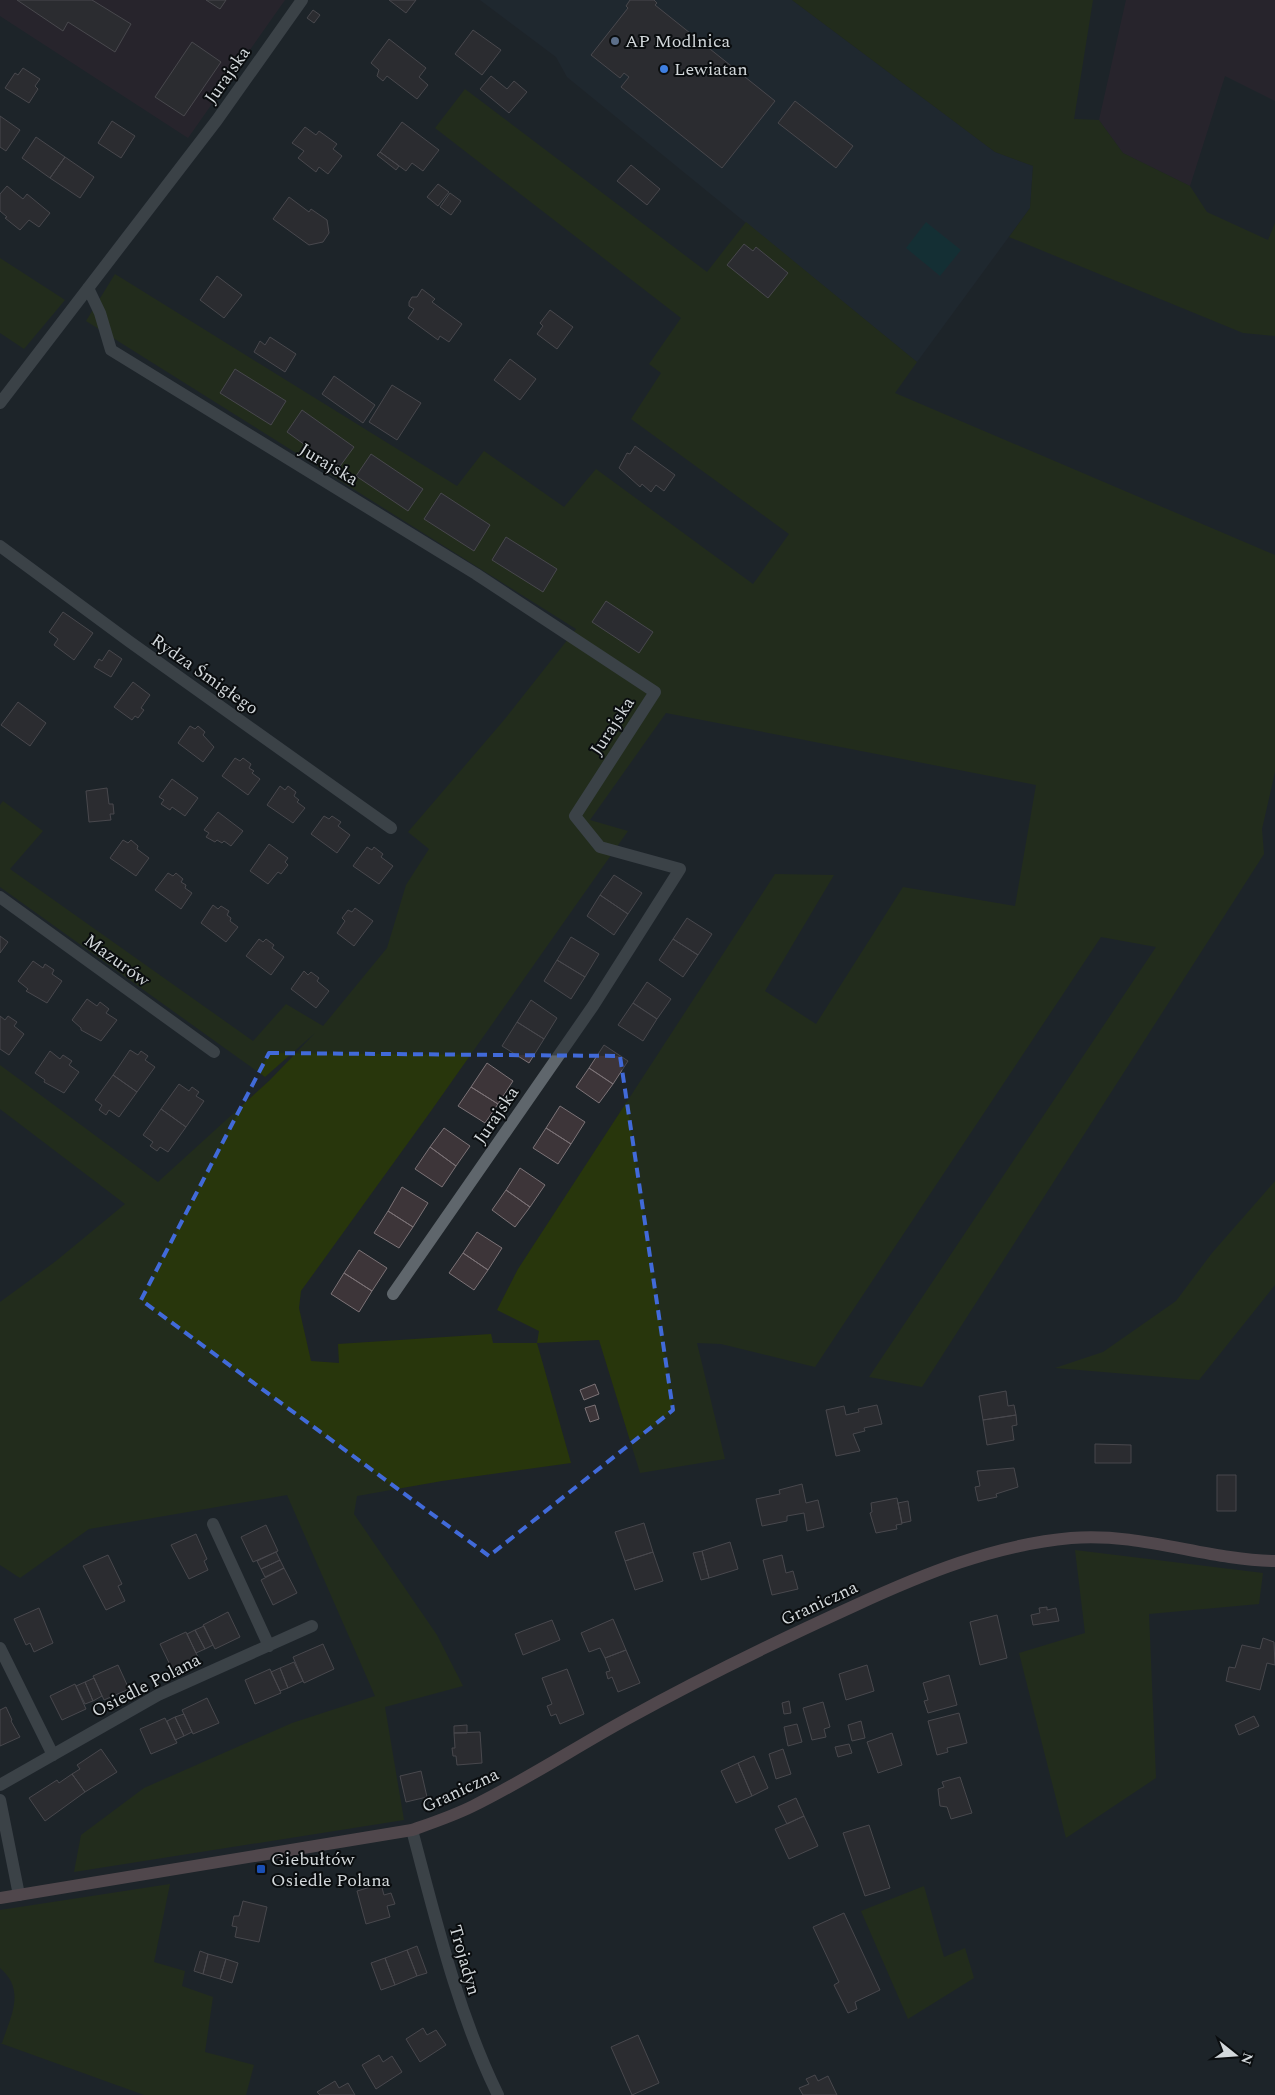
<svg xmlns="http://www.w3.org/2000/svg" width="1275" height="2095" viewBox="0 0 1275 2095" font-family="Spectral,serif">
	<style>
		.built { fill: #232d36 }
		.industrial { fill: #342530 }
		.green { fill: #28360c; fill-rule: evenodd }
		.water { fill: #0b3c40 }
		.building { fill: #3d3539; stroke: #7c7377 }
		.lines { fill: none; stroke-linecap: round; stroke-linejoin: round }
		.street { stroke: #5f666c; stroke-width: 12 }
		.secondary { stroke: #8f7276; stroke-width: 12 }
		.marked { fill: none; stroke: #416ad9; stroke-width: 4; stroke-dasharray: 10 6; stroke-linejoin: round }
		.service-dot { fill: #5c6f8a; stroke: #0a0d0f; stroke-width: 2 }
		.shop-dot { fill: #3f7fe0; stroke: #0a0d0f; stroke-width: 2 }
		.transit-dot { fill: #1a4fb4; stroke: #0a0d0f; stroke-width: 2 }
		.labels { text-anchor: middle; stroke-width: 4; stroke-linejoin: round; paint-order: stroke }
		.poi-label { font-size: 18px; fill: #d3d8db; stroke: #0a0d0f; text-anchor: start }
		.street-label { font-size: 18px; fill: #d3d8db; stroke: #0a0d0f }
	</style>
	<rect width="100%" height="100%" fill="#1e2429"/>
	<path class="built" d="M 480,0 L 792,0 L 995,152 L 1033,166 L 1030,208 L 917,362 L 567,77 L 556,57 Z"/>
	<path class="industrial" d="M 0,0 L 285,0 L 188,138 L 0,16 Z
		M 1126,0 L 1275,0 L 1275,101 L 1225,76 L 1190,186 L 1123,153 L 1099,120 Z"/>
	<path class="green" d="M 792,0 L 1093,0 L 1074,119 L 1099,120 L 1123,153 L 1190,186 L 1207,212 L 1268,240 L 1275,223 L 1275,336 L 1243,333 L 1009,237 L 1030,208 L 1033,166 L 995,152 Z
		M 465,89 L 707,272 L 746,222 L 917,362 L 895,393 L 1275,555 L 1275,772 L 1262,829 L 1264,854 L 922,1387 L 869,1377 L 1156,947 L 1101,937 L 815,1367 L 721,1344 L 697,1343 L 725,1459 L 640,1473 L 599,1340 L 537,1343 L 571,1463 L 442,1481 L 357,1496 L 354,1514 L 437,1635 L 463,1686 L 385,1707 L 404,1820 L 74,1872 L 81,1835 L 144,1788 L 292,1723 L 375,1696 L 287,1495 L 89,1529 L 20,1578 L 0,1565 L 0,1302 L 56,1261 L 125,1204 L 0,1109 L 0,1065 L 158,1182 L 270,1080 L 315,1033 L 265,1077 L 0,887 L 0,805 L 3,801 L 43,831 L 10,869 L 253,1041 L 286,1004 L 323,1026 L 387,948 L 406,885 L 429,849 L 408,832 L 504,720 L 576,629 L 86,321 L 115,274 L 457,486 L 484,451 L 564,507 L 596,469 L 753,584 L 789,534 L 631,419 L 661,373 L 649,364 L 681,318 L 435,128 ZM 666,713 L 1036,785 L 1015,906 L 903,887 L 816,1024 L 765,991 L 834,875 L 775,874 L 518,1269 L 497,1310 L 539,1331 L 537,1343 L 493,1343 L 491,1334 L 338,1344 L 339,1363 L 311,1361 L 299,1308 L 301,1291 L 431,1111 L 628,831 L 590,820 Z
		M 0,258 L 65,300 L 24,349 L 0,333 Z
		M 1275,1181 L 1275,1285 L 1199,1380 L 1055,1368 L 1103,1352 L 1176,1301 L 1212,1253 Z
		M 1075,1550 L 1263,1573 L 1259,1604 L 1149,1614 L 1156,1778 L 1066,1838 L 1019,1653 L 1085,1633 Z
		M 170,1884 L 154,1962 L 185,1971 L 182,1986 L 213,1997 L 205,2052 L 254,2065 L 246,2095 L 144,2095 L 0,2043 L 2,2043 C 11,2016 26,1990 0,1968 L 0,1910 Z
		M 924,1886 L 944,1957 L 965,1948 L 974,1978 L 908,2019 L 861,1911 Z"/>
	<path class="water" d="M 926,222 L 961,250 L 940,276 L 906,248 Z"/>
	<path class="building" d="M 17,0 L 92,0 L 131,24 L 115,52 L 68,22 L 63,31 Z
		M 206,0 L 226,0 L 220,9 Z
		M 389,0 L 416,0 L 406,13 Z
		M 630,0 L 654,0 L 657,3 L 655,5 L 775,101 L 722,168 L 621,87 L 629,77 L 624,73 L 620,78 L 591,55 L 628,8 L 626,6 Z
		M 313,10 L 320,15 L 314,23 L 307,18 Z
		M 473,30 L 501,50 L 482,75 L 455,54 Z
		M 389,39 L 426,68 L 419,77 L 428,85 L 417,99 L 387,76 L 383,81 L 377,76 L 379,70 L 371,63 Z
		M 192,42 L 221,62 L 184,116 L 155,97 Z
		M 23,68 L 40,79 L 35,86 L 38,89 L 29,103 L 5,88 L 15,73 L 18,75 Z
		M 491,76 L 507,89 L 514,81 L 527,92 L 509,113 L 480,89 Z
		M 795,101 L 853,146 L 836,168 L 778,123 Z
		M 0,116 L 20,130 L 6,151 L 0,147 Z
		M 112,121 L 135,136 L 121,158 L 98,143 Z
		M 402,122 L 439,150 L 423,171 L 412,163 L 406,171 L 380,152 Z
		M 305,127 L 316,135 L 319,131 L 337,144 L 333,149 L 342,156 L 328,174 L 319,167 L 316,172 L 298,158 L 304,151 L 292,143 Z
		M 36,137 L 65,157 L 50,178 L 22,158 Z
		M 380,152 L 399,166 L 396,170 L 377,155 Z
		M 65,157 L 94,177 L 80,198 L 50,178 Z
		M 631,165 L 660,189 L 647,205 L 617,181 Z
		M 438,184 L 449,192 L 438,206 L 427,197 Z
		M 7,186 L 23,199 L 27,194 L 50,213 L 39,227 L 29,220 L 20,230 L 5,218 L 7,217 L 0,211 L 0,194 Z
		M 450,193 L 461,201 L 451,215 L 440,207 Z
		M 289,197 L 309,212 L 311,209 L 327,220 L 329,233 L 323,242 L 309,245 L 273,219 Z
		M 744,244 L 753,251 L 756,247 L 788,273 L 768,298 L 727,265 Z
		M 217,276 L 242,295 L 224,318 L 200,300 Z
		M 422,289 L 435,299 L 432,302 L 462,324 L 449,342 L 440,336 L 438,340 L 408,318 L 414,309 L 409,306 L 409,302 L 412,297 L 417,297 Z
		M 550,310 L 573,327 L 557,349 L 537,334 L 543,326 L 540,323 Z
		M 270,337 L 296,354 L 285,372 L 254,352 L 260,341 L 265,345 Z
		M 510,359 L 536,379 L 520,400 L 494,380 Z
		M 235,369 L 286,401 L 271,425 L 220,393 Z
		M 334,376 L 375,405 L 363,423 L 322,394 Z
		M 392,385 L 421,403 L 397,440 L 369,422 Z
		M 302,410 L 354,447 L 338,469 L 287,432 Z
		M 635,446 L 675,475 L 664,491 L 656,485 L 651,492 L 642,484 L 640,487 L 619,468 L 627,453 L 630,454 Z
		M 371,454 L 423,489 L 408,511 L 356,476 Z
		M 441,493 L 490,525 L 474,551 L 424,519 Z
		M 506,537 L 557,569 L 543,592 L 492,560 Z
		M 606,601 L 653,632 L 639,653 L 592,622 Z
		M 63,612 L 93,633 L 74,660 L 54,645 L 58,639 L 49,632 Z
		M 109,650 L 122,659 L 111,677 L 94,667 L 99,659 L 102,661 Z
		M 133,682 L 150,695 L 141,708 L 144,710 L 138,718 L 135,716 L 132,720 L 114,707 Z
		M 18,702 L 46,723 L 30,746 L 1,725 Z
		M 190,726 L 195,729 L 198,726 L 205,732 L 203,735 L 214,747 L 203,762 L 178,743 Z
		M 235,758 L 240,761 L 243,758 L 251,764 L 249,768 L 254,771 L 252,773 L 260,779 L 248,795 L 222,776 Z
		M 172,779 L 198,798 L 185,816 L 172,807 L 170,810 L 161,804 L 164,800 L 159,797 Z
		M 280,786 L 285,790 L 288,786 L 296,792 L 294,796 L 299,800 L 297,802 L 305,808 L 293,823 L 267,805 Z
		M 107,788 L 109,804 L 113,804 L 114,814 L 110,814 L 111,820 L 89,822 L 86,791 Z
		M 218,812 L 243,831 L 231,846 L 224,841 L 222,843 L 217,840 L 215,842 L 206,837 L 209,833 L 204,830 Z
		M 324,816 L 329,819 L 332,816 L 341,822 L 338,826 L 350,835 L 337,853 L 311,834 Z
		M 123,840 L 128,843 L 131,840 L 138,846 L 137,849 L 149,858 L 136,876 L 110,858 Z
		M 269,844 L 288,858 L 285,862 L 288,865 L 281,874 L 278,872 L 268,884 L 250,871 Z
		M 367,847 L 372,850 L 374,847 L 383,854 L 381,857 L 393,866 L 379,884 L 353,866 Z
		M 168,873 L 173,876 L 176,873 L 183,879 L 181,882 L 186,885 L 185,888 L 192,893 L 181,909 L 155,890 Z
		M 614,875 L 642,893 L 628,914 L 600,895 Z
		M 600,895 L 628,914 L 614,935 L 587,916 Z
		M 213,905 L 218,909 L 221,906 L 229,911 L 227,915 L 231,918 L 230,921 L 238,927 L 226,942 L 201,923 Z
		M 355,908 L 373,921 L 354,946 L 337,933 L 345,921 L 342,918 L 348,910 L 352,912 Z
		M 687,918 L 712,934 L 698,955 L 673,939 Z
		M 0,936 L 8,942 L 0,953 Z
		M 571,937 L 599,954 L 585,977 L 557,960 Z
		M 259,939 L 263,942 L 266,939 L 274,945 L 272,948 L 284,957 L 271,975 L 246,956 Z
		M 673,939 L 698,955 L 683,977 L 659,960 Z
		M 557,960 L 585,977 L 571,999 L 544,981 Z
		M 33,961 L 43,968 L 45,964 L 54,970 L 52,974 L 62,981 L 47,1003 L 26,991 L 28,989 L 18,981 Z
		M 304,971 L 308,975 L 311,972 L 319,978 L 317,981 L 329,991 L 316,1008 L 291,989 Z
		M 647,982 L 671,999 L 657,1019 L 633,1003 Z
		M 87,999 L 97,1006 L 100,1002 L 109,1009 L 106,1013 L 117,1020 L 101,1041 L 81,1030 L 81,1028 L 72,1020 Z
		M 531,1000 L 557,1018 L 544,1039 L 517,1022 Z
		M 633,1003 L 657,1019 L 643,1041 L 618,1025 Z
		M 0,1016 L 5,1020 L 8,1016 L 17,1022 L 14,1026 L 24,1034 L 9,1055 L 0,1049 Z
		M 517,1022 L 544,1039 L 529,1063 L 502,1046 Z
		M 604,1045 L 628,1061 L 613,1084 L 589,1068 Z
		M 130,1050 L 138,1055 L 141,1051 L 148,1056 L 145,1060 L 155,1067 L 137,1092 L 113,1075 Z
		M 50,1051 L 60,1059 L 63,1055 L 72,1061 L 69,1065 L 79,1072 L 64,1093 L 44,1082 L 45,1080 L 35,1073 Z
		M 487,1063 L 513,1081 L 498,1104 L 471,1087 Z
		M 589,1068 L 613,1084 L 599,1103 L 576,1087 Z
		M 113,1075 L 137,1092 L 119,1117 L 109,1110 L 106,1115 L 99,1110 L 102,1105 L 95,1100 Z
		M 179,1084 L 189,1091 L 192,1087 L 199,1092 L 196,1096 L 204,1101 L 186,1127 L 161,1109 Z
		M 471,1087 L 498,1104 L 485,1123 L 458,1106 Z
		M 560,1106 L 585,1122 L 571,1144 L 546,1128 Z
		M 161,1109 L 186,1127 L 168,1152 L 160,1147 L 157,1151 L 150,1146 L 153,1142 L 143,1135 Z
		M 444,1128 L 470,1146 L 456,1166 L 430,1147 Z
		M 546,1128 L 571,1144 L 558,1164 L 533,1148 Z
		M 430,1147 L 456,1166 L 442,1187 L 415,1169 Z
		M 520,1168 L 545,1185 L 530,1207 L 506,1190 Z
		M 402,1187 L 428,1203 L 413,1227 L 388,1211 Z
		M 506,1190 L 530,1207 L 515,1227 L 492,1210 Z
		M 388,1211 L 413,1227 L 399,1248 L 374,1233 Z
		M 477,1232 L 502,1248 L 488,1270 L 463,1253 Z
		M 359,1250 L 387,1268 L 372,1291 L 344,1273 Z
		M 463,1253 L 488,1270 L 474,1290 L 449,1273 Z
		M 344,1273 L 372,1291 L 359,1312 L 331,1294 Z
		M 595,1384 L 599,1394 L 584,1400 L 580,1390 Z
		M 1006,1391 L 1008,1406 L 1014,1405 L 1016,1415 L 983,1420 L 979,1396 Z
		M 595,1405 L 599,1419 L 590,1422 L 585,1408 Z
		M 877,1405 L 882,1424 L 864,1428 L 865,1431 L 853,1434 L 860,1451 L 836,1456 L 826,1410 L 844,1406 L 846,1415 L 859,1412 L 858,1409 Z
		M 1016,1415 L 1017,1425 L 1012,1426 L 1014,1440 L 987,1445 L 983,1420 Z
		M 1095,1444 L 1131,1445 L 1131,1463 L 1095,1463 Z
		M 1014,1468 L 1018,1487 L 996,1494 L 997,1497 L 978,1501 L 975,1487 L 980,1486 L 977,1471 Z
		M 1217,1475 L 1236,1475 L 1236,1511 L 1217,1511 Z
		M 802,1484 L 806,1503 L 818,1500 L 824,1527 L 807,1531 L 804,1513 L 787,1516 L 787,1521 L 762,1526 L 756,1499 L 780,1494 L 779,1490 Z
		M 897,1498 L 902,1524 L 896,1525 L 897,1529 L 876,1533 L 870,1513 L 872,1512 L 871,1503 Z
		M 908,1501 L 911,1521 L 902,1523 L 898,1503 Z
		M 644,1523 L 653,1552 L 625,1561 L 615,1532 Z
		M 266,1525 L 278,1551 L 253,1562 L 241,1537 Z
		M 196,1534 L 207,1559 L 204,1561 L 208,1570 L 189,1579 L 171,1545 Z
		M 730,1542 L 738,1569 L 709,1578 L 702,1551 Z
		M 702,1551 L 709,1578 L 701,1580 L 693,1553 Z
		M 276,1552 L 280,1560 L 261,1569 L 257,1561 Z
		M 653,1552 L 663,1581 L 635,1590 L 625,1561 Z
		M 108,1555 L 122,1584 L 118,1586 L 125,1601 L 106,1610 L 83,1566 Z
		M 782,1555 L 786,1573 L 793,1571 L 798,1589 L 772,1595 L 763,1560 Z
		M 280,1560 L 284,1568 L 265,1577 L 261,1569 Z
		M 284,1568 L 297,1593 L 273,1605 L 261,1580 Z
		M 1047,1607 L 1047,1610 L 1056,1608 L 1059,1621 L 1033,1625 L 1031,1615 L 1040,1613 L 1039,1608 Z
		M 39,1608 L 53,1643 L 34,1652 L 30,1643 L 26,1645 L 14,1619 Z
		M 228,1612 L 240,1637 L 215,1649 L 203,1625 Z
		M 997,1615 L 1007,1658 L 980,1665 L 970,1622 Z
		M 613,1619 L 626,1650 L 605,1658 L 600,1648 L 589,1652 L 581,1633 Z
		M 552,1620 L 560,1640 L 523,1655 L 515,1634 Z
		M 204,1626 L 213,1645 L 205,1649 L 195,1630 Z
		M 195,1630 L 205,1649 L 196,1653 L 187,1634 Z
		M 186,1632 L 198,1657 L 172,1669 L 160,1644 Z
		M 1263,1638 L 1274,1642 L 1275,1665 L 1267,1663 L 1260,1690 L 1226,1681 L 1229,1667 L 1235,1668 L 1242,1645 L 1260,1649 Z
		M 323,1644 L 334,1669 L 304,1683 L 293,1657 Z
		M 626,1650 L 640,1683 L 618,1692 L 612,1677 L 608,1679 L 606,1672 L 610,1671 L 605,1658 Z
		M 294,1662 L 303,1681 L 288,1688 L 280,1668 Z
		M 118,1665 L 129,1689 L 104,1700 L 93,1676 Z
		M 867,1665 L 874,1691 L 846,1700 L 839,1674 Z
		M 280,1668 L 288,1688 L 280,1691 L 271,1672 Z
		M 270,1669 L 281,1693 L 255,1704 L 245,1680 Z
		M 567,1669 L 584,1714 L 560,1724 L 556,1714 L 551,1716 L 547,1706 L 552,1704 L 542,1678 Z
		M 949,1675 L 957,1705 L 928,1713 L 924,1701 L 928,1700 L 923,1683 Z
		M 94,1678 L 102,1696 L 93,1701 L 85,1682 Z
		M 85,1682 L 93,1701 L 85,1704 L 76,1686 Z
		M 75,1684 L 86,1709 L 62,1720 L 50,1696 Z
		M 207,1698 L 219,1723 L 193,1734 L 182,1710 Z
		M 789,1701 L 791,1713 L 784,1714 L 782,1703 Z
		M 823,1702 L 830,1727 L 824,1729 L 826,1737 L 812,1740 L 803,1708 Z
		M 6,1707 L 12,1720 L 11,1721 L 20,1737 L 0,1746 L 0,1710 Z
		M 959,1713 L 967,1743 L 947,1748 L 948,1752 L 937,1755 L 928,1721 Z
		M 184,1714 L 192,1732 L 184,1736 L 175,1717 Z
		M 1254,1716 L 1259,1726 L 1239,1735 L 1235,1725 Z
		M 175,1717 L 184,1736 L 175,1740 L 167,1721 Z
		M 165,1718 L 177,1743 L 151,1754 L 140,1729 Z
		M 861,1721 L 865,1738 L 852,1741 L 848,1725 Z
		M 797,1724 L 802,1742 L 788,1746 L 784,1727 Z
		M 467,1725 L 467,1733 L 454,1733 L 454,1726 Z
		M 480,1732 L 482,1763 L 457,1765 L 456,1756 L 453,1756 L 452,1748 L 455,1748 L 454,1733 Z
		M 892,1733 L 902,1765 L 878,1773 L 867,1742 Z
		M 849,1744 L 852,1753 L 838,1757 L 835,1747 Z
		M 101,1749 L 117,1772 L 85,1792 L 72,1774 L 80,1769 L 77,1765 Z
		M 783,1749 L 791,1774 L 776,1779 L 769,1754 Z
		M 754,1756 L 768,1788 L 752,1796 L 738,1763 Z
		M 738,1763 L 752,1796 L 736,1803 L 721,1771 Z
		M 421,1771 L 427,1797 L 406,1802 L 400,1776 Z
		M 72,1774 L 85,1792 L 45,1821 L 29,1798 L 57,1780 L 59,1783 Z
		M 960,1777 L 972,1813 L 951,1819 L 947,1807 L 940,1806 L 938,1789 L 944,1787 L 942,1782 Z
		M 796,1798 L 804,1816 L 787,1824 L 778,1806 Z
		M 804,1816 L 818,1846 L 789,1859 L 775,1829 Z
		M 869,1825 L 890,1888 L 865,1896 L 843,1833 Z
		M 381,1884 L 384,1895 L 391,1893 L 395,1904 L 387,1906 L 390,1917 L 366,1924 L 357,1891 Z
		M 243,1901 L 267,1907 L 259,1942 L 235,1937 L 237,1927 L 232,1926 L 234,1916 L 239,1916 Z
		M 844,1913 L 880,1990 L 855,2002 L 857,2009 L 848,2013 L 834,1985 L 839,1982 L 813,1927 Z
		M 417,1946 L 427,1973 L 417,1976 L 407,1950 Z
		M 407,1950 L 417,1976 L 395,1985 L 385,1958 Z
		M 200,1951 L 208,1954 L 203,1974 L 194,1971 Z
		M 208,1954 L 226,1959 L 220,1979 L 203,1974 Z
		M 385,1958 L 395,1985 L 381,1990 L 371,1963 Z
		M 226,1959 L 238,1963 L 232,1983 L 220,1979 Z
		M 423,2028 L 427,2035 L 436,2030 L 446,2045 L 420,2062 L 406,2039 Z
		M 638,2035 L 659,2083 L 632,2095 L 611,2047 Z
		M 379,2055 L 383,2062 L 392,2056 L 402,2072 L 376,2089 L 362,2065 Z
		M 815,2075 L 818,2081 L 828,2076 L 837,2095 L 803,2095 L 799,2088 L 809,2084 L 806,2079 Z
		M 335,2081 L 339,2088 L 348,2083 L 355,2095 L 320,2095 L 317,2092 Z"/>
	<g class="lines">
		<path class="street" d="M 88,288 L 100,313 L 111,350 L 476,574 L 655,692 L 575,816 L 600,847 L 680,869 L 593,1006 L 393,1294
			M 0,403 L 217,120 L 302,0
			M 0,546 L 130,642 L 391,828
			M 0,897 L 214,1052
			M 213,1524 L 269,1646
			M 0,1648 L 53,1755
			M 0,1785 L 158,1695 L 312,1626
			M 0,1800 L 19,1895
			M 412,1830 C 436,1920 457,2011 498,2095"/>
		<path class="secondary" d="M 0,1898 L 412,1830 C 432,1823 453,1816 473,1806 C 526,1780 576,1747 627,1719 C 701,1678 777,1641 854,1606 C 923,1574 994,1545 1071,1538 C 1141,1532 1206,1560 1275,1561"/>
	</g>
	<path d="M0 0H1275V2095H0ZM 269,1053 L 620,1056 L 673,1410 L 489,1556 L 141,1300 Z" fill="#1e2429" fill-opacity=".55" fill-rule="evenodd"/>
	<path class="marked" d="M 269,1053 L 620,1056 L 673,1410 L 489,1556 L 141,1300 Z"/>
	<circle class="service-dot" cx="615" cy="41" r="5"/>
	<circle class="shop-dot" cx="664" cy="69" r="5"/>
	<rect class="transit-dot" x="256" y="1864" width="10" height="10" rx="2.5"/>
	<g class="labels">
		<g class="poi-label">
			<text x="625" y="47">AP Modlnica</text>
			<text x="674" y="75">Lewiatan</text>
			<text x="271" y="1865">Giebułtów<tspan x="271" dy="21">Osiedle Polana</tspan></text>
		</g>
		<g class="street-label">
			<text transform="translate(227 75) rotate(-55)" y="6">Jurajska</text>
			<text transform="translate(329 464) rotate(31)" y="6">Jurajska</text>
			<text transform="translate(205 674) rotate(35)" y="6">Rydza Śmigłego</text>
			<text transform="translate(612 726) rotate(-57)" y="6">Jurajska</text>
			<text transform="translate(117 960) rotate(36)" y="6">Mazurów</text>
			<text transform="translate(496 1115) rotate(-56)" y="6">Jurajska</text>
			<text transform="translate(819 1603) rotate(-25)" y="6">Graniczna</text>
			<text transform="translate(146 1685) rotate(-27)" y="6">Osiedle Polana</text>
			<text transform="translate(460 1790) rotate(-25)" y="6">Graniczna</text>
			<text transform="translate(465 1960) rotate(74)" y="6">Trojadyn</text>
		</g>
	</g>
	<g transform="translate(1235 2055) rotate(107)" stroke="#0a0d0f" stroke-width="4" paint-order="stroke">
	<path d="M0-4L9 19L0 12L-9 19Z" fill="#d3d8db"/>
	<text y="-8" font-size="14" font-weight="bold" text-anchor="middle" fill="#d3d8db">N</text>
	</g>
</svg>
